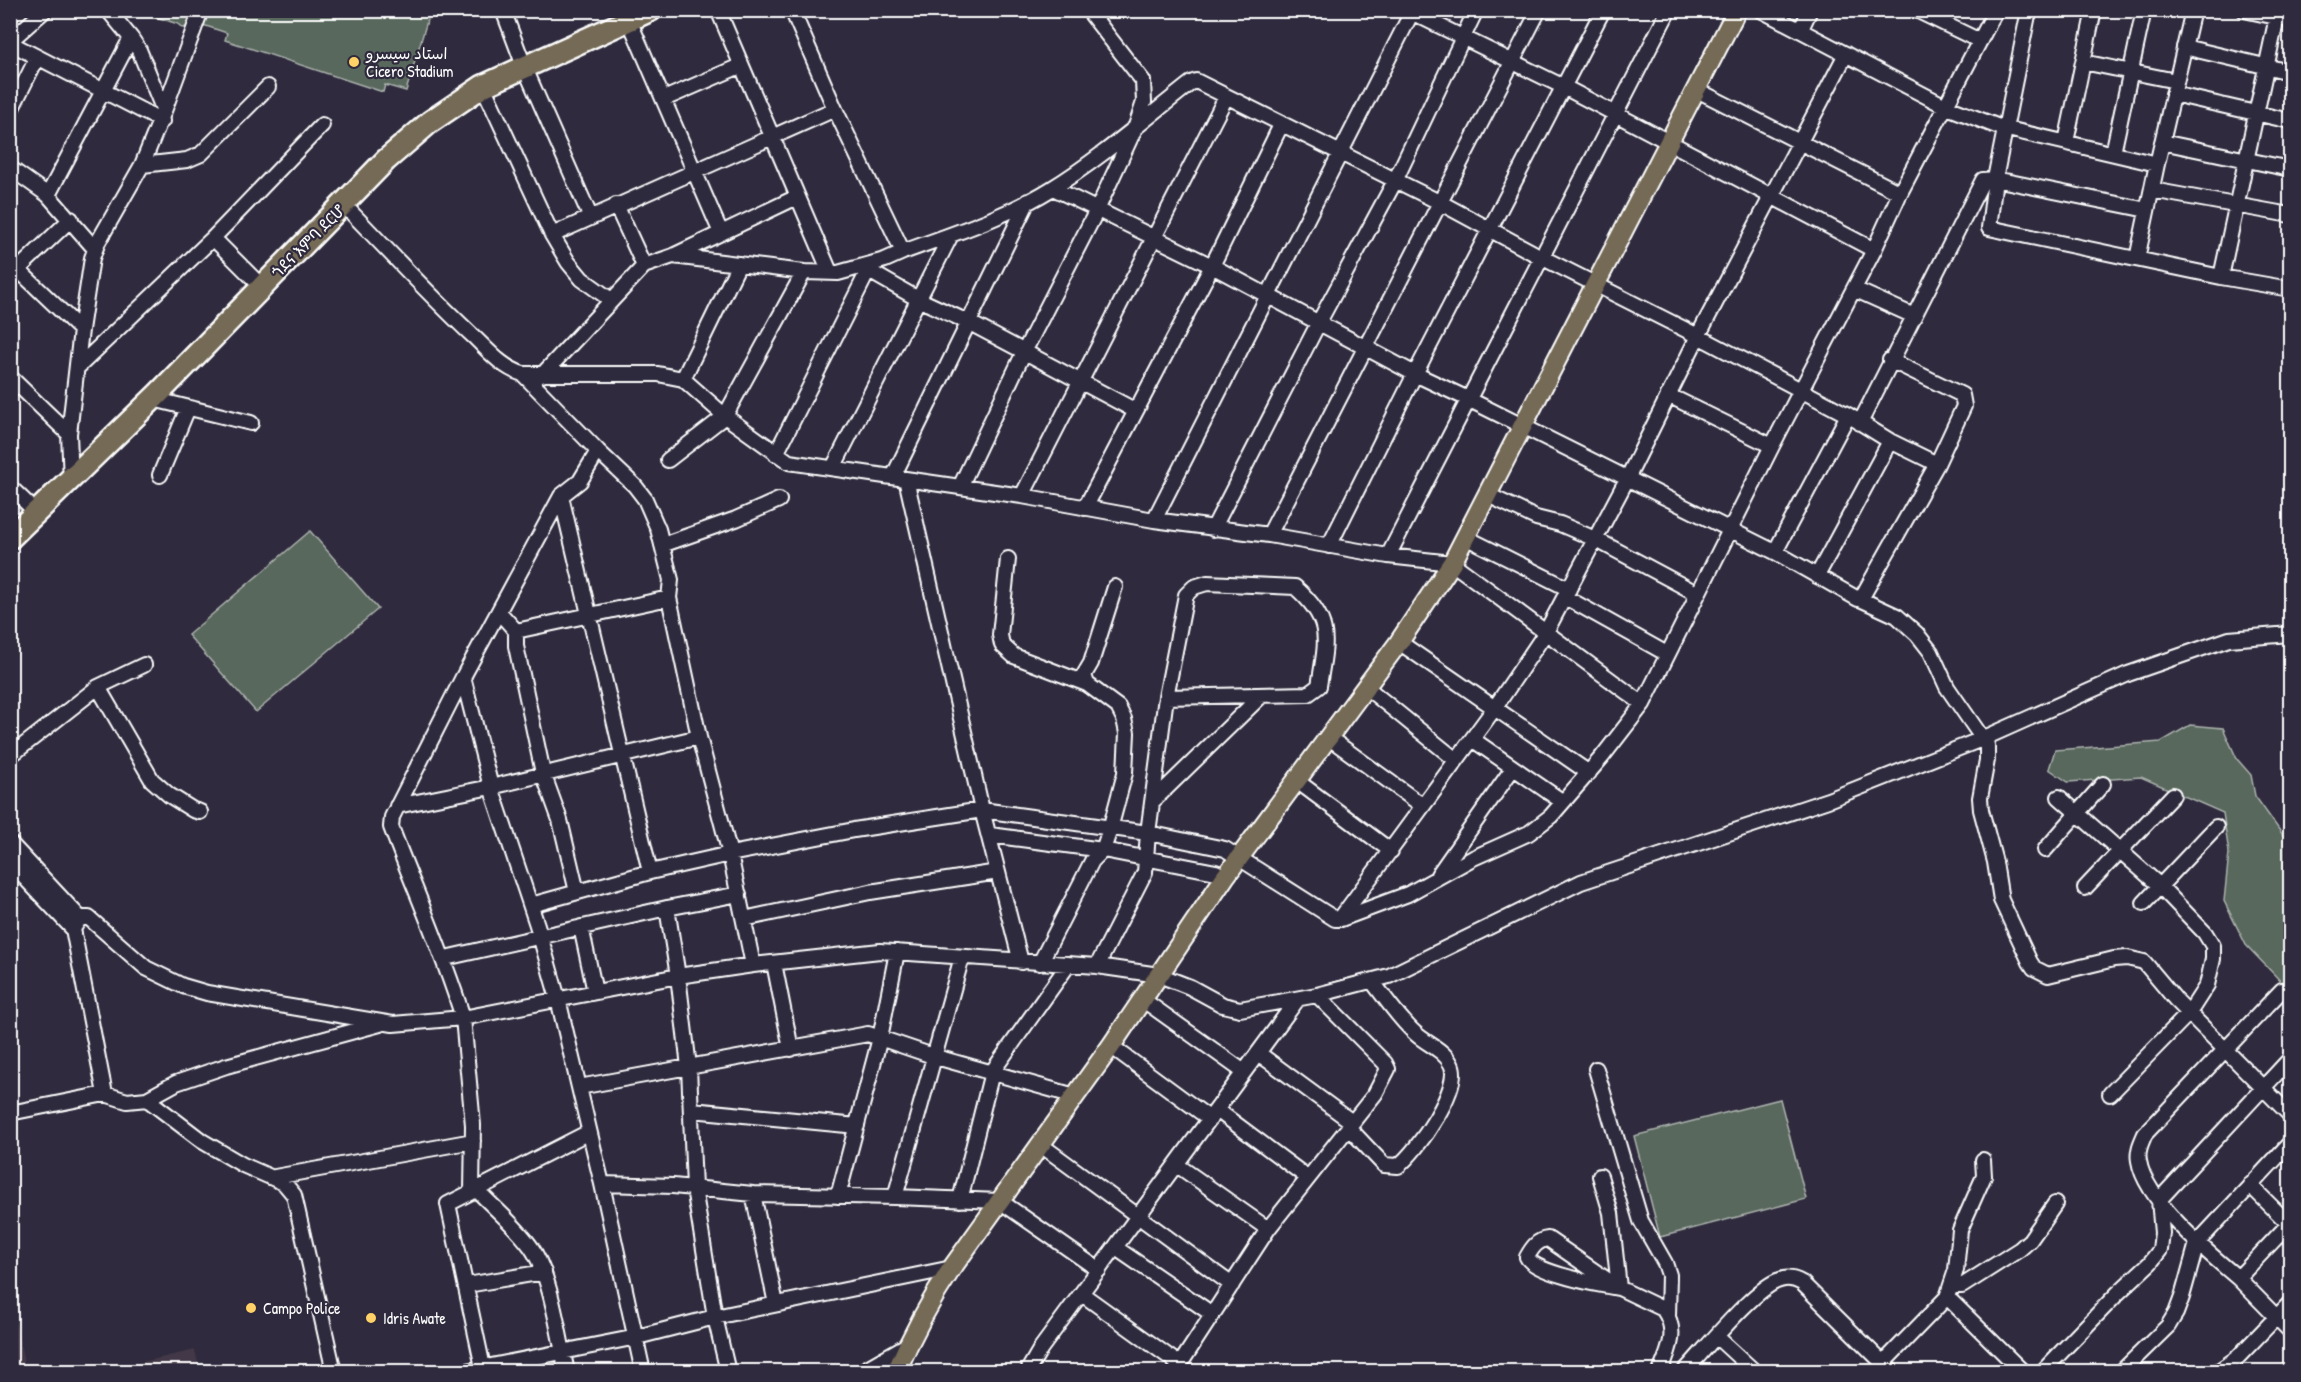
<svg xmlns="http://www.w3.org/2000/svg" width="2301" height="1382" viewBox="0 0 2301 1382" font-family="'Patrick Hand','Playpen Sans Arabic','Noto Sans Ethiopic',sans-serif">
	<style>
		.built { fill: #423947 }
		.green { fill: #59675d; stroke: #acb3ae; stroke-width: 1.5 }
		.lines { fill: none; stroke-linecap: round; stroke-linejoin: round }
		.minor-casing { stroke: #fff; stroke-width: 18 }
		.major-casing { stroke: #fff; stroke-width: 22 }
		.highway-casing { stroke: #fff; stroke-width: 26 }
		.minor { stroke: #2f2a3d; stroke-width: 14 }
		.major { stroke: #756b55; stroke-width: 18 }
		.highway { stroke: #756b55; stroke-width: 21 }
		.poi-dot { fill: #ffd166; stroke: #2f2a3d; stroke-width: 2 }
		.labels { text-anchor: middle; stroke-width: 4.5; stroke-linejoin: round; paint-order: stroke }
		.poi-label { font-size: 16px; fill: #fff; stroke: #2f2a3d; text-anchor: start }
		.street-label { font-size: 16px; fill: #fff; stroke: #2f2a3d }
	</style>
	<rect width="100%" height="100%" fill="#2f2a3d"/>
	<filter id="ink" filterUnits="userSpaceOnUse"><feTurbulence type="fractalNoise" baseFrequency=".0167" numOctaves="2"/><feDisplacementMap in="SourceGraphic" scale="12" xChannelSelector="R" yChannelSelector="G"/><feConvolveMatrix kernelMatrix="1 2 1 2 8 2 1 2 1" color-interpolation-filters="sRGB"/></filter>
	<g filter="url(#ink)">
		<path class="built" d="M 10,1307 L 14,1315 L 26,1371 L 11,1371 Z
			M 195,1350 L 200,1371 L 139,1371 L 138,1363 Z"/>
		<path class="green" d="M 160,11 L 160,10 L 193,11 L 188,27 L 182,28 L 178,24 L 156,17 Z
			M 208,11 L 208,10 L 430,11 L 406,91 L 385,85 L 383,92 L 225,40 L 227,33 L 203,25 Z
			M 310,531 L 378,609 L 256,712 L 188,635 Z
			M 2190,725 L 2223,728 L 2237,759 L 2251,775 L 2255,796 L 2290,845 L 2290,991 L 2246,945 L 2224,901 L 2229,853 L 2223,813 L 2141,777 L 2068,782 L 2049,769 L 2055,750 L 2161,742 Z
			M 1780,1099 L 1806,1199 L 1660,1237 L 1634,1136 Z"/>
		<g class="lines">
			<defs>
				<path id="minor" d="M 503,10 L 524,66 L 590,216
					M 718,10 L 830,272
					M 792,10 L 835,109 L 903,252 C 952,234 1006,217 1051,189 C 1100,159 1145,119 1191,83 L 1196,81 L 1441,203 L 1541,257 L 1698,336 L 1848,415 L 1890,441 L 1937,464
					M 1407,10 L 1564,87 L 1874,250
					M 1761,10 L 1947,107 L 1999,127 L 2157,164
					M 1916,10 L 1980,41
					M 2029,10 L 1995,179 L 1989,228 L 2221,277 L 2290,289
					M 2244,10 L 2290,20
					M 629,20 L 721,233
					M 1801,29 L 1810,10
					M 10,41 L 45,10
					M 10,43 L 162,121
					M 2184,47 L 2290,72
					M 2083,62 L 2176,81
					M 483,86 L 552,235 L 568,262 L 582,279 L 611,300
					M 1695,89 L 1900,193
					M 2173,94 L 2290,121
					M 664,99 L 740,66
					M 164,111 L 201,10
					M 10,112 L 37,58
					M 2066,142 L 2094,10
					M 2162,142 L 2290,169
					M 2113,153 L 2144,10
					M 142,165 L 187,160 L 201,154 L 268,87
					M 10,168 L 48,195 L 95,249
					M 1053,188 L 1212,266 L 1415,374 L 1468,399 L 1775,552 L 1858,599 L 1862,597 L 1937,464 L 1964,406 L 1962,395 L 1890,360
					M 2152,190 L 2290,215
					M 48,195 L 131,38
					M 344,205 C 387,249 428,294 473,336 C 488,350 502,368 523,374 L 598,451 L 635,486 L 645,499 L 658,529 L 671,580 L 669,598 L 671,607 L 699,737 L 730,854 L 753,965
					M 616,205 L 644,266
					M 552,235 L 835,109
					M 213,238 L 262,287
					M 675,255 L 797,197
					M 2137,259 L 2157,164 L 2193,10
					M 10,262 L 81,330
					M 862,267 L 918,299 L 970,323 L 1136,411
					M 10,277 L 71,219
					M 2221,277 L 2277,17
					M 1854,289 L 1914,316
					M 77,368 L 213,238 L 322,125
					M 523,374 L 658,374 L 683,379 L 725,416 L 789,462 L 1022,496 L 1154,520 L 1269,535 L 1388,556 L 1452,563 L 1643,704
					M 542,375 L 644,266 L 673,256 L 804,272 L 838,273 L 885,260 L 903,252
					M 10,377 L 69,434
					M 683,379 L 739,264
					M 1668,395 L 1772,446
					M 153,399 L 251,423
					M 1860,423 L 1983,180 L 1995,179 L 2147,210
					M 598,451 L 580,481 L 561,496 L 463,677 L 392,817 L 391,827 C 415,891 443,952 463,1018 L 678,976 L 753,965 L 880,951 L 1097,966 L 1159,975 L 1190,987 L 1223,1005 L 1240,1009 L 1317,995 L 1389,976 L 1581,882 L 1828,800 L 1982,739 L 2128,674 L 2229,639 L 2290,634
					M 776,454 L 868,271
					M 668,460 L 725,416 L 804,272
					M 833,468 L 951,235
					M 160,475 L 188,408
					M 893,477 L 1028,201
					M 906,479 L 982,810 L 1021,962
					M 71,481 L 69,434 L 81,330 L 92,258 L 98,242 L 142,165 L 164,111 L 139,50 L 131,38 L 108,10
					M 10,487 L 37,513
					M 960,487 L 1024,352 L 1097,210 L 1136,126 L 1144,102 L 1143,81 L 1088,10
					M 1488,495 L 1536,518 L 1560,524 L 1595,539 L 1698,594
					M 561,496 L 650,872
					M 1022,496 L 1226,97
					M 1085,508 L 1212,266 L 1281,125
					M 1154,520 L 1413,10
					M 1213,529 L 1319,322 L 1395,181 L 1476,10
					M 1269,535 L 1539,10
					M 1465,537 L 1569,589
					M 662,545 L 736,519 L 779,500
					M 1329,546 L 1415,374 L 1603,10
					M 1775,552 L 1848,415
					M 1388,556 L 1669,10
					M 1008,559 L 1000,635 L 1002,645 L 1014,656 L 1087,684
					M 1817,576 L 1890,441
					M 1565,597 L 1667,654
					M 1860,599 L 1897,616 L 1917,634 L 1931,652 L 1947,687 L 1987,745 L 1987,760 L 1980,798 L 1981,810 L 1995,862 L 2001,900 L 2030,962 L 2034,968 L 2048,975 L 2114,959 L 2127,958 L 2144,962 L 2175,999 L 2290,1115
					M 499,612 L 516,631 L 516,646 L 543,773 L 560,820 L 577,892
					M 516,631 L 669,598
					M 1399,642 L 1589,773
					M 463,677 L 491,787 L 537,925 L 558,999 L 602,1184 L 643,1372
					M 98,687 L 152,780 L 169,795 L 193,810 L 200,812
					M 1366,687 L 1456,760
					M 1328,737 L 1423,806
					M 1472,739 L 1563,802
					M 10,756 L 98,687 L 144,665
					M 1297,781 L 1391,851
					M 2059,797 L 2160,886 L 2205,933 L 2213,946 L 2213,959 L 2207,985 L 2189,1013 L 2110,1094
					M 1152,802 L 1262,695
					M 397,806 L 491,787 L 699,737
					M 990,835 L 1103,850 L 1216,872 L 1225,877
					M 10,843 L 80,918
					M 2045,850 L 2103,784
					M 10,862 L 73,929 L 105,1094 L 10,1113
					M 1438,875 L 1513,768
					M 2085,888 L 2173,795
					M 2144,903 L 2216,827
					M 531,905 L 650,872 L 730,854 L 854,830 L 982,810 L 1148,833 L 1225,849 L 1335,919 L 1340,919 L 1494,709 L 1546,632 L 1627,479 L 1698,336 L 1846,54
					M 667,908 L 678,976 L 689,1067 L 694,1188 L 715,1317 L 728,1372
					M 744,919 L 870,892 L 998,872
					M 1341,919 L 1408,894 L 1473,858 L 1529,833 L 1551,816 L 1602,757 L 1643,704 L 1772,446 L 1874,250 L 1900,193 L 1996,10
					M 581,927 L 595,992
					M 73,929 L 80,918 L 89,918 L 146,968 L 183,986 L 207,993 L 393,1024 L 463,1018 L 473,1125 L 472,1192
					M 445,958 L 667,908 L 739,894
					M 774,963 L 791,1049
					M 1040,963 L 1092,861 L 1103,850 L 1110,829 L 1125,773 L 1127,733 L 1124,719 L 1118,707 L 1087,684 L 1084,675 L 1091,663 L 1115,587
					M 1097,966 L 1145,872 L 1148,833 L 1166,697 L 1186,595 L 1194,587 L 1207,583 L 1295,587 C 1334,621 1326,641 1319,686 L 1308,694 L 1166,697
					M 1142,999 L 1244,1072
					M 1111,1046 L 1210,1119
					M 1258,1053 L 1352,1122
					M 1596,1069 L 1641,1221 L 1665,1263 L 1669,1275 L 1668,1316
					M 579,1087 L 868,1034 L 936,1057 L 1075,1096
					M 105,1094 L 127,1101 L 147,1099 L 176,1083 L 226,1066 L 380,1024
					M 147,1099 L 202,1141 L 243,1165 L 284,1183 L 294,1195 L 334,1372
					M 692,1110 L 857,1126
					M 1217,1110 L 1308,1178
					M 1348,1127 L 1384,1165 L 1398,1166 C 1417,1152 1463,1086 1451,1064 C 1444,1050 1427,1044 1416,1034 C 1399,1019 1386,999 1372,981
					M 1041,1145 L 1232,1285
					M 1177,1165 L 1268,1229
					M 1600,1176 L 1611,1213 L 1619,1288
					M 275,1177 L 473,1141
					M 602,1184 L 673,1186 L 753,1194 L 895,1197 L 1000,1201 L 1099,1270
					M 2250,1185 L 2289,1224
					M 477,1190 C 495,1209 516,1226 531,1247 C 551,1275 559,1337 567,1372
					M 753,1194 L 776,1304
					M 838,1196 L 880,1038 L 897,952
					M 895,1197 L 962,957
					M 960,1200 L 992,1072 L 1068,965
					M 2290,1223 L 2238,1278 L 2290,1331
					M 1116,1248 L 1212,1314
					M 2238,1278 C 2208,1253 2145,1200 2139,1161 C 2137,1151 2141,1143 2145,1134 L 2282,990
					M 467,1285 L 544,1272
					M 1952,1286 L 1962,1286 L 2020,1249 L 2030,1240 L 2055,1204
					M 1619,1288 C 1601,1285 1534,1273 1527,1257 C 1532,1248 1537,1240 1548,1239 L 1619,1288 L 1663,1309 C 1679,1330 1669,1351 1660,1372
					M 1082,1294 L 1179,1364
					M 1947,1297 L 2023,1372
					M 1717,1337 L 1755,1372
					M 1883,1363 L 1947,1297 L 1956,1270 L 1960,1230 L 1984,1176 L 1983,1160
					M 461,1372 L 637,1337 L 715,1317 L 952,1268
					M 484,1372 L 448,1204 L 589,1132
					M 860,1372 L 907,1345
					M 1027,1372 L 1041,1348 L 1297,1000
					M 1175,1372 L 1268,1229 L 1375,1094 L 1388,1069 L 1385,1063 L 1317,995
					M 1684,1372 C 1704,1351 1756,1286 1780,1280 C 1788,1277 1795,1279 1802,1283 L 1892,1372
					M 2042,1372 L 2118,1293 L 2150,1263 L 2160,1250 L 2162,1233 L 2159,1200 L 2290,1059
					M 2121,1372 L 2168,1326 L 2176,1313 L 2182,1297 L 2197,1243 L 2290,1143
					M 2217,1372 L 2237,1358 L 2290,1303"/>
				<path id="major" d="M 896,1372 C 912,1335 930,1301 952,1268 L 1111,1046 L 1225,877 L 1399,642 L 1452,563 L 1737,10"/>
				<path id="highway" d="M 10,538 L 158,394 L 386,160 L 430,122 L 483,86 L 651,10"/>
			</defs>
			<use href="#minor" class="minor-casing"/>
			<use href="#major" class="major-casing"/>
			<use href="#highway" class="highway-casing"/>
			<use href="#minor" class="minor"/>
			<use href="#major" class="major"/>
			<use href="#highway" class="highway"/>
		</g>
	</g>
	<g class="poi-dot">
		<circle cx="354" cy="62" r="6"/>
		<circle cx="251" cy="1308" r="6"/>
		<circle cx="371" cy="1318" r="6"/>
	</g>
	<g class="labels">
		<g class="poi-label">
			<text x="366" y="59">استاد سيسرو<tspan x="366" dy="18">Cicero Stadium</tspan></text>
			<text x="263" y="1314">Campo Police</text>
			<text x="383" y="1324">Idris Awate</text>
		</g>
		<g class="street-label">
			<text transform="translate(308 241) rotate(-45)" y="6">ጎደና እምባ ደርሆ</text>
		</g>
	</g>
	<rect width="2301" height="1382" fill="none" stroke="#2f2a3d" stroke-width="36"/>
	<rect x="18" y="18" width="2265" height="1346" fill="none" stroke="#fff" stroke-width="2" filter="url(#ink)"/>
</svg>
